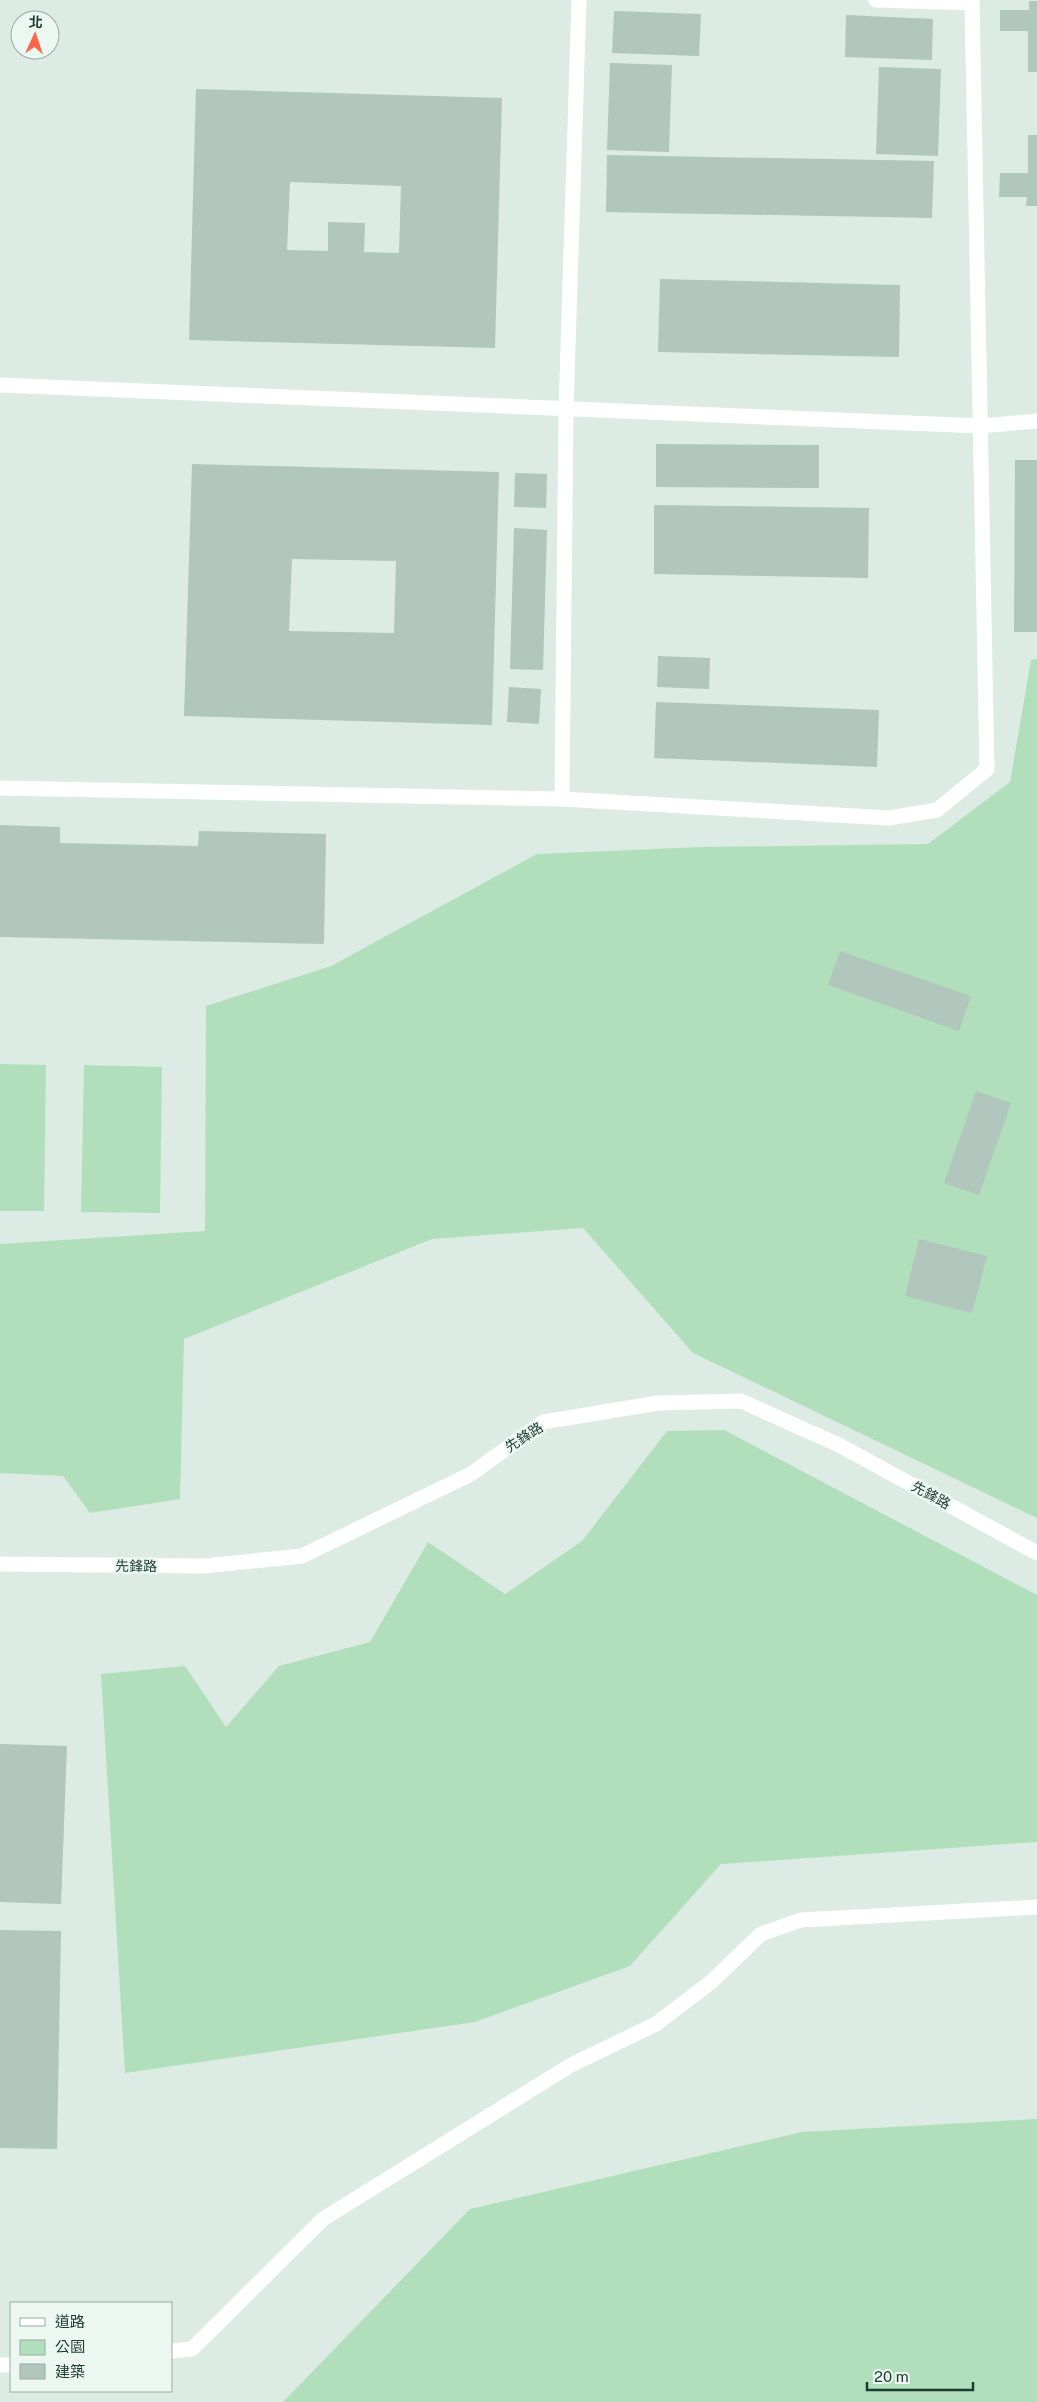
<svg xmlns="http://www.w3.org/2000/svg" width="1037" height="2402" viewBox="0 0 1037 2402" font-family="'Public Sans','Noto Sans TC',sans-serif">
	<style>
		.green { fill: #b2dfbb }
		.building { fill: #b1c6bc; fill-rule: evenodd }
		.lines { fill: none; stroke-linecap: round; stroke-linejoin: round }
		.lane { stroke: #fff; stroke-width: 15 }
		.street { stroke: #fff; stroke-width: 15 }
		.labels { text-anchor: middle; stroke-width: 5; stroke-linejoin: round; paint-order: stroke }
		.street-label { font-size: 14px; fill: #1c3b31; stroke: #edf7f1 }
	</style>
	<rect width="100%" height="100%" fill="#dcebe3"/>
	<path class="green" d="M 1037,659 L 1037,1518 L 693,1353 L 583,1228 L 432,1239 L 184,1339 L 180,1499 L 90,1513 L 63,1476 L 0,1473 L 0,1244 L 205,1231 L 206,1006 L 331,966 L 537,854 L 700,847 L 928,844 L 1010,782 L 1031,660 Z
		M 0,1064 L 46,1065 L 44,1211 L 0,1211 Z
		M 84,1065 L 162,1067 L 160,1213 L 81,1212 Z
		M 724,1430 L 1037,1595 L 1037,1842 L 721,1864 L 630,1966 L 475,2022 L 125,2073 L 101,1674 L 185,1666 L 226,1727 L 279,1666 L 370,1642 L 428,1542 L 505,1594 L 582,1541 L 667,1431 Z
		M 1037,2119 L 1037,2402 L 283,2402 L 470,2209 L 802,2132 Z"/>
	<path class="building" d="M 1029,1 L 1037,1 L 1037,72 L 1028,72 L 1028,31 L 1000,31 L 1000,10 L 1029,10 Z
		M 614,11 L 701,14 L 699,56 L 612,53 Z
		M 846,15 L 933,19 L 932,60 L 845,57 Z
		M 610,63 L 672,65 L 669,152 L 607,150 Z
		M 879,67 L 941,69 L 938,156 L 876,154 Z
		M 196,89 L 502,98 L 495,348 L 189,340 ZM 290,182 L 401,186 L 399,253 L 364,252 L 365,223 L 328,222 L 328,251 L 287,250 Z
		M 1028,135 L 1037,135 L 1037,206 L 1026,206 L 1027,197 L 999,197 L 1000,173 L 1028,173 Z
		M 607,155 L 934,161 L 932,218 L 606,212 Z
		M 660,279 L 900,285 L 899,357 L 658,352 Z
		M 656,444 L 819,445 L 819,488 L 656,487 Z
		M 1015,460 L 1037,460 L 1037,632 L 1014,632 Z
		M 192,464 L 499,472 L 492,725 L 184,716 ZM 292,559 L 396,561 L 394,633 L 289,631 Z
		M 515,473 L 547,474 L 546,508 L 514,507 Z
		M 654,505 L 869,508 L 868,578 L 654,574 Z
		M 514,528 L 547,530 L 543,670 L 510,669 Z
		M 658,656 L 710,658 L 709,689 L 657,687 Z
		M 509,687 L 541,689 L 539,724 L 507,722 Z
		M 656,702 L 879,710 L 877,767 L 654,758 Z
		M 0,825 L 60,827 L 60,843 L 198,846 L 199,831 L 326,834 L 324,944 L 0,937 Z
		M 840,951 L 971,996 L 959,1031 L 828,985 Z
		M 976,1091 L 1011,1103 L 979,1195 L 944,1183 Z
		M 919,1239 L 987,1256 L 972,1313 L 905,1296 Z
		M 0,1744 L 67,1746 L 61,1904 L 0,1902 Z
		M 0,1930 L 61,1931 L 57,2149 L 0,2148 Z"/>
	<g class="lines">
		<path class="lane" d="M 562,799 L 566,410 L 579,0
			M 0,1564 L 204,1566 L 302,1556 L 471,1474 L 543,1422 L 658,1403 L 741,1401 L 839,1445 L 1037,1553
			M 171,2351 L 192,2349 L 323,2219 L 571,2065 L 656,2024 L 711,1982 L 761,1934 L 801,1920 L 1037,1907
			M 0,2365 L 11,2365"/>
		<path class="street" d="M 876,0 L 972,3 L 972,0
			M 0,385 L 980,426 L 1037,421
			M 0,788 L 562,799 L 889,818 L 937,810 L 987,769 L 972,3"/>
	</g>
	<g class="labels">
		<g class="street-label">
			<text transform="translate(524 1437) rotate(-33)" y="5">先鋒路</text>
			<text transform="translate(931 1495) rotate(29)" y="5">先鋒路</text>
			<text transform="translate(136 1566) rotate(1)" y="5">先鋒路</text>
		</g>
	</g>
	<rect x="10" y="2302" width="162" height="90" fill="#edf7f1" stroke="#99aca4"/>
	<rect x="20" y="2318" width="25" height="8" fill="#ffffff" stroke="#99aca4"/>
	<text x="55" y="2327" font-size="15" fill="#1c3b31">道路</text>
	<rect x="20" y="2340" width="25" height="15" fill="#b2dfbb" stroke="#99aca4"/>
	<text x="55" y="2352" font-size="15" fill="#1c3b31">公園</text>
	<rect x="20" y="2364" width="25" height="15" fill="#b1c6bc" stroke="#99aca4"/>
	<text x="55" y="2377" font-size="15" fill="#1c3b31">建築</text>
	<g transform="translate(35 35) rotate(3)"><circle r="24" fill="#edf7f1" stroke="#99aca4"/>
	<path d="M0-4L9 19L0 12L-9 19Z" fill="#ff6646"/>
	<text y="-8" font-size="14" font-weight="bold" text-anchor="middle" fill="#1c3b31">北</text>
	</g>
	<path d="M867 2382v8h106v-8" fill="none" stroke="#1c3b31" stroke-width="2.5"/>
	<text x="874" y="2382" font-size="15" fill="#1c3b31" stroke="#edf7f1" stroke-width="4" paint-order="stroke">20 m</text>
</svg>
